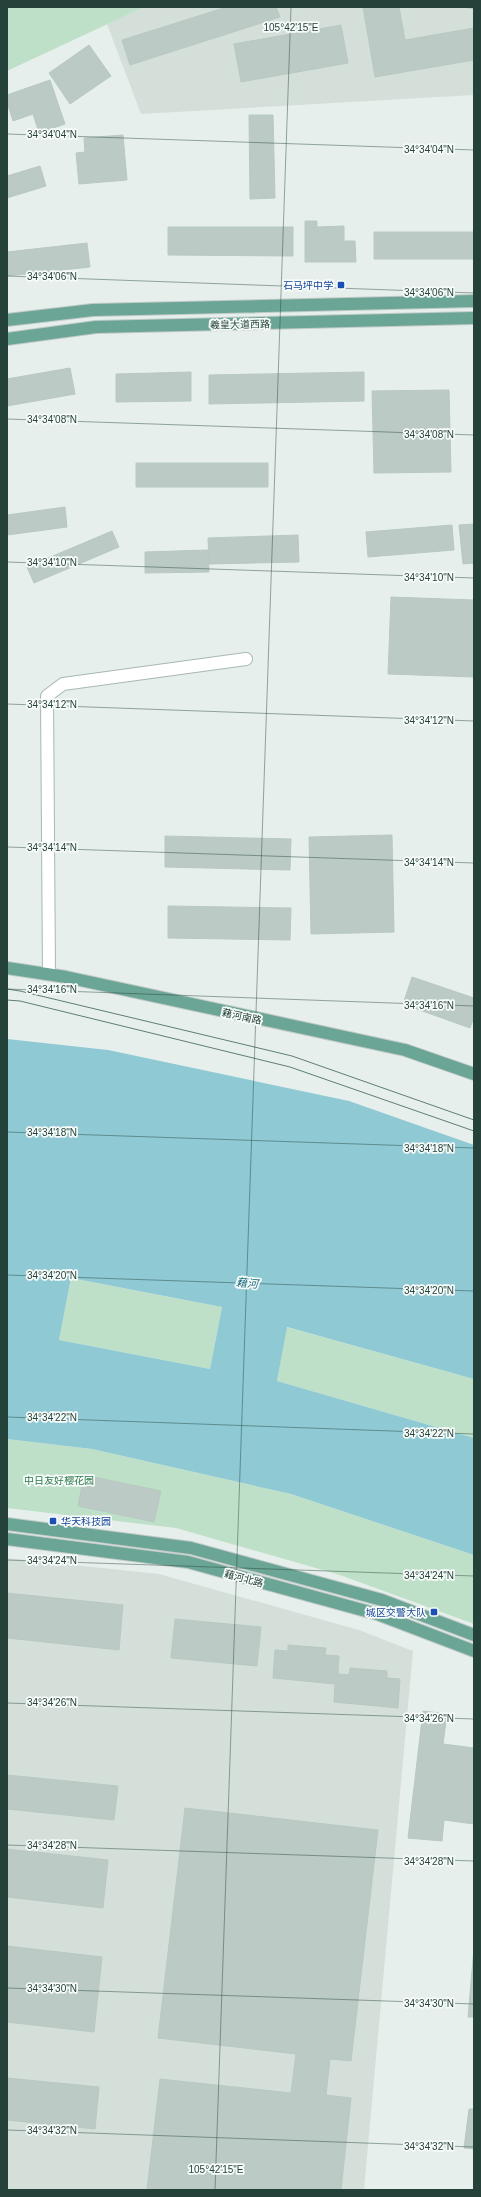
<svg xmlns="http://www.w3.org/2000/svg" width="481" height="2197" viewBox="0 0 481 2197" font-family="Arial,'Noto Sans SC',sans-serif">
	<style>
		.built { fill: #d4dfda }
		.green { fill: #bfe0c8 }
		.water { fill: #8ec9d4; fill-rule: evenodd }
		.building { fill: #bbcac4; stroke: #b8c9c2 }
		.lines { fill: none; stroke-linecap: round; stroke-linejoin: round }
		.minor-casing { stroke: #a8b8b2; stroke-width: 14 }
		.major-casing { stroke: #c2cac8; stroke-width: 14 }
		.minor { stroke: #fff; stroke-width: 12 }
		.major { stroke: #6aa596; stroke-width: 12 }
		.tram { stroke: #5f7d75; stroke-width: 1 }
		.ticks { fill: none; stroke: #24423a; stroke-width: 1; stroke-opacity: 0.45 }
		.transit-dot { fill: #1a4fb4; stroke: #f7fbf9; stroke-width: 1.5 }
		.labels { text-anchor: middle; stroke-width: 3.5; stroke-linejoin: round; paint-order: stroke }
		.transit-label { font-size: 10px; fill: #164399; stroke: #f7fbf9; text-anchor: end }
		.street-label { font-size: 10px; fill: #24423a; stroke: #f7fbf9 }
		.park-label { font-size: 10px; fill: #2d7a4b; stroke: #f7fbf9 }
		.water-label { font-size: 11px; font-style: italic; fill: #1c6f80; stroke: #f7fbf9 }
		.ticks-label { font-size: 10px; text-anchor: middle; fill: #24423a; stroke: #f7fbf9; stroke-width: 3.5; stroke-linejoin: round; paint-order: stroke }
	</style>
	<rect width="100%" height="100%" fill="#e6efeb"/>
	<path class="built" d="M 144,7 L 474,7 L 474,95 L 141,114 L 107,24 Z
		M 7,1558 L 159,1574 L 359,1630 L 413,1651 L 364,2190 L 7,2190 Z"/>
	<path class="green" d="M 7,7 L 144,7 L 7,71 Z
		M 71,1278 L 222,1307 L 210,1369 L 59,1340 Z
		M 286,1327 L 474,1379 L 474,1438 L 277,1381 Z
		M 7,1439 L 92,1449 L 291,1494 L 474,1555 L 474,1624 L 340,1575 L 176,1528 L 7,1508 Z"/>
	<path class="water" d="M 7,1039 L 108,1050 L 349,1101 L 474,1145 L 474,1379 L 287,1327 L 277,1381 L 474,1438 L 474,1555 L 291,1494 L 92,1449 L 7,1439 ZM 71,1278 L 222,1307 L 210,1369 L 59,1340 Z"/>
	<path class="building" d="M 227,7 L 276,7 L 280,17 L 130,65 L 122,40 Z
		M 363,7 L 399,7 L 405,40 L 474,28 L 474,60 L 375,77 Z
		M 341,25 L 348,63 L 241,82 L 234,44 Z
		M 89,45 L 111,76 L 70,104 L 49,73 Z
		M 50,80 L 65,124 L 39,133 L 33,114 L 13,121 L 7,102 L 7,95 Z
		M 249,115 L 273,115 L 275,198 L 250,199 Z
		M 123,135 L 127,180 L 79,184 L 76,153 L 85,152 L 84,138 Z
		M 40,166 L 46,186 L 7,198 L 7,176 Z
		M 305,221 L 317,221 L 317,227 L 344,226 L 344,241 L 355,241 L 356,262 L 305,262 Z
		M 168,227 L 293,227 L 293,256 L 168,255 Z
		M 374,232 L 474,232 L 474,259 L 374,259 Z
		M 87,243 L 90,267 L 7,276 L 7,252 Z
		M 70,368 L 75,394 L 7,406 L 7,379 Z
		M 191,372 L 191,401 L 116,402 L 116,374 Z
		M 364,372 L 364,401 L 209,404 L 209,375 Z
		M 449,390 L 451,472 L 374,473 L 372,391 Z
		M 136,463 L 268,463 L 268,487 L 136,487 Z
		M 65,507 L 67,527 L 7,535 L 7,515 Z
		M 474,524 L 474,563 L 463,564 L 459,525 Z
		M 452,525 L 454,550 L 368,557 L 366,532 Z
		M 112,531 L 119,547 L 34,583 L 27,567 Z
		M 298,535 L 299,562 L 209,564 L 208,538 Z
		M 208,550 L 209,572 L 145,573 L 145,552 Z
		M 391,597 L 474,600 L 474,677 L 388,674 Z
		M 392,835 L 394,932 L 311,934 L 309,837 Z
		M 165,836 L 291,839 L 290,870 L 165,867 Z
		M 168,906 L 291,908 L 290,940 L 168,938 Z
		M 412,977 L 474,998 L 474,1017 L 470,1028 L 403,1004 Z
		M 84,1475 L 161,1491 L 154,1522 L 78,1506 Z
		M 7,1593 L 123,1605 L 119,1650 L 7,1638 Z
		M 175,1619 L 261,1627 L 257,1666 L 171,1658 Z
		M 288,1645 L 326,1648 L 325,1655 L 339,1656 L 338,1674 L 349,1675 L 350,1668 L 387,1671 L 387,1678 L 400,1679 L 398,1708 L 334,1702 L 335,1684 L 273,1678 L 275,1650 L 288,1651 Z
		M 423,1711 L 447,1714 L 443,1744 L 474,1748 L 474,1824 L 444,1820 L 442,1841 L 408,1838 Z
		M 7,1775 L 118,1786 L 114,1820 L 7,1809 Z
		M 185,1808 L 378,1830 L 351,2061 L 330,2059 L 326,2095 L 351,2098 L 341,2190 L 147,2190 L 160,2079 L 291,2093 L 296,2054 L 158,2038 Z
		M 7,1849 L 108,1860 L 103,1908 L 7,1897 Z
		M 7,1946 L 102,1957 L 94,2032 L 7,2022 Z
		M 474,1948 L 474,2017 L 468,2017 Z
		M 7,2078 L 99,2087 L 95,2129 L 7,2120 Z
		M 469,2109 L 474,2109 L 474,2149 L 464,2148 Z"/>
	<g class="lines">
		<defs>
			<path id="minor" d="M 49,974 L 47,696 L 63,684 L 246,659"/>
			<path id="major" d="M 7,320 L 93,310 L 474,301
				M 7,339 L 96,327 L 474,318
				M 7,968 L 66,977 L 405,1050 L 474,1074
				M 7,1524 L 191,1548 L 382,1600 L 474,1635
				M 7,1539 L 188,1562 L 377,1614 L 474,1651"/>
		</defs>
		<use href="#minor" class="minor-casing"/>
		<use href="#major" class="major-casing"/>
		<use href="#minor" class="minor"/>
		<use href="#major" class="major"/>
		<path class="tram" d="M 7,989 L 20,991 L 292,1056 L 474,1120
			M 7,1000 L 20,1001 L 290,1067 L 474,1131"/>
	</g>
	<path class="ticks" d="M 459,7 L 474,8M 7,134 L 474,150M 7,276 L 474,293M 7,419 L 474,435M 7,562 L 474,578M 7,704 L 474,721M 7,847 L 474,863M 7,989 L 474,1006M 7,1132 L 474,1148M 7,1275 L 474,1291M 7,1417 L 474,1434M 7,1560 L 474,1576M 7,1703 L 474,1719M 7,1845 L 474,1861M 7,1988 L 474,2004M 7,2130 L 474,2147M 215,2190 L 291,7"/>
	<g class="transit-dot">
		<rect x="337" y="281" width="8" height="8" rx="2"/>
		<rect x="49" y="1517" width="8" height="8" rx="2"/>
		<rect x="430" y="1608" width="8" height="8" rx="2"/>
	</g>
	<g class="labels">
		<g class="transit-label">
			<text x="333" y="289">石马坪中学</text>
			<text x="61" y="1525" text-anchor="start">华天科技园</text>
			<text x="426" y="1616">城区交警大队</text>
		</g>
		<g class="street-label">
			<text transform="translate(240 324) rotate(-1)" y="4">羲皇大道西路</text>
			<text transform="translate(242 1016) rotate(12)" y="4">藉河南路</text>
			<text transform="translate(244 1578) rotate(15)" y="4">藉河北路</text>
		</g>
		<g class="park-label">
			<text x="59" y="1484">中日友好樱花园</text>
		</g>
		<g class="water-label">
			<text transform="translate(247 1283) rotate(5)" y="4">藉河</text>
		</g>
	</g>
	<g class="ticks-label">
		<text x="291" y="31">105°42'15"E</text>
		<text x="52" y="138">34°34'04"N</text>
		<text x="429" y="153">34°34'04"N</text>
		<text x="52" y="280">34°34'06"N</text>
		<text x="429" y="296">34°34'06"N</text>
		<text x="52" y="423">34°34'08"N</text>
		<text x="429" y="438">34°34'08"N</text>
		<text x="52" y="566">34°34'10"N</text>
		<text x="429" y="581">34°34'10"N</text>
		<text x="52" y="708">34°34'12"N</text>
		<text x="429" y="724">34°34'12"N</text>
		<text x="52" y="851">34°34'14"N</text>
		<text x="429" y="866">34°34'14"N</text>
		<text x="52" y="993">34°34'16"N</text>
		<text x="429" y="1009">34°34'16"N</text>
		<text x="52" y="1136">34°34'18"N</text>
		<text x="429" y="1152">34°34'18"N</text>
		<text x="52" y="1279">34°34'20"N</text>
		<text x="429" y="1294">34°34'20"N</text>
		<text x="52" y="1421">34°34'22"N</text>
		<text x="429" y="1437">34°34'22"N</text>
		<text x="52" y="1564">34°34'24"N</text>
		<text x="429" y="1579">34°34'24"N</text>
		<text x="52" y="1706">34°34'26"N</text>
		<text x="429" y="1722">34°34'26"N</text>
		<text x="52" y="1849">34°34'28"N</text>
		<text x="429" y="1865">34°34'28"N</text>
		<text x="52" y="1992">34°34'30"N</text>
		<text x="429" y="2007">34°34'30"N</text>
		<text x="52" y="2134">34°34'32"N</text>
		<text x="429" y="2150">34°34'32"N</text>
		<text x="216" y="2173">105°42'15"E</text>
	</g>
	<rect width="481" height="2197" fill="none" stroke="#24423a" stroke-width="16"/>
</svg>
